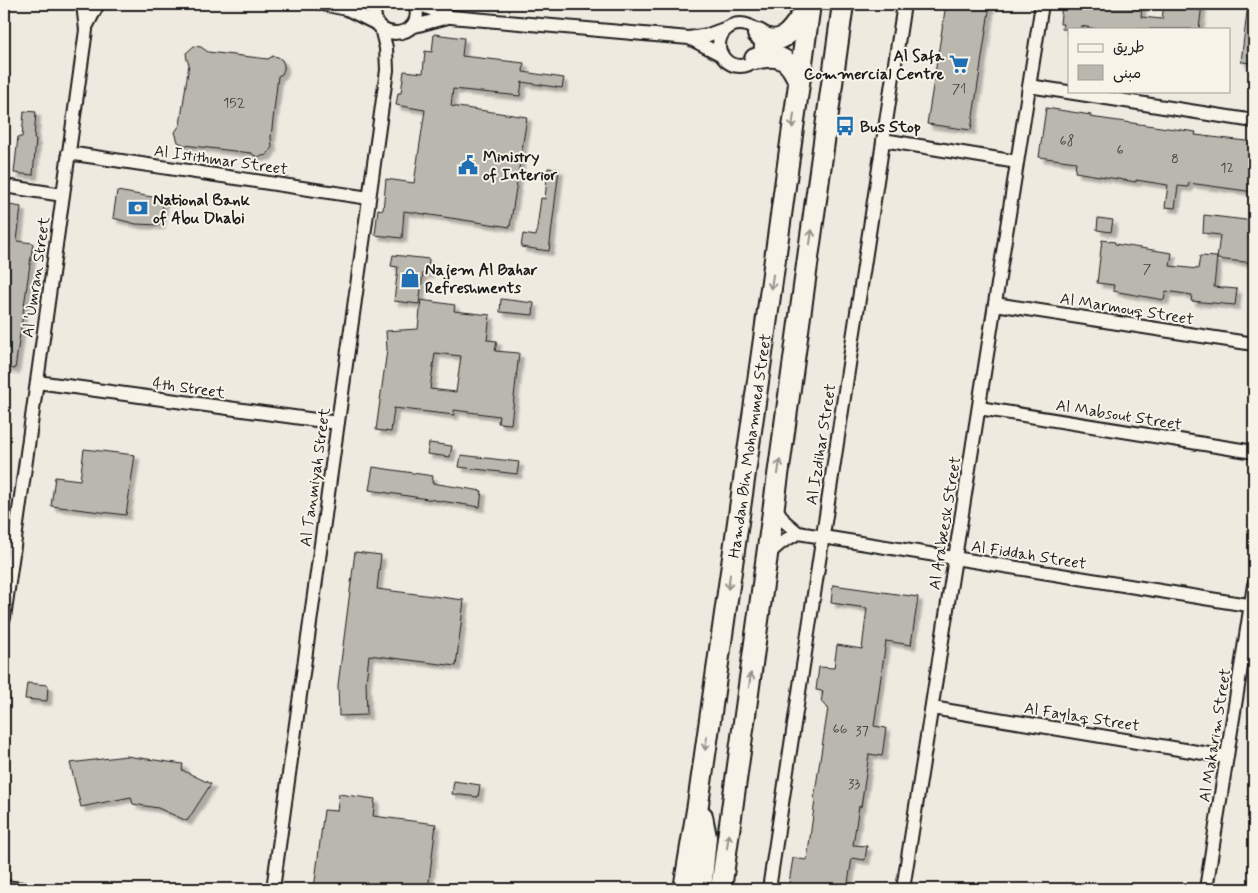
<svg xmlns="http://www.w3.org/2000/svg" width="1258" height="893" viewBox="0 0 1258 893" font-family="Mynerve,'Playpen Sans Arabic',sans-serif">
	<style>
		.building { fill: #bab7af; stroke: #1c1c1c; fill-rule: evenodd; filter: url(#shadow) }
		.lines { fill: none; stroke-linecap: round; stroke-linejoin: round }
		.street-casing { stroke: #1c1c1c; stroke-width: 16 }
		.primary-casing { stroke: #1c1c1c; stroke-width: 24 }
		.street { stroke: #f7f3e8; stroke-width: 12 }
		.primary { stroke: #f7f3e8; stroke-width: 20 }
		.oneway { stroke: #94928c }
		.labels { text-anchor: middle; stroke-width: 4; stroke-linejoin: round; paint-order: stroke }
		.number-label { font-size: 14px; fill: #444341 }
		.poi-label { font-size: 16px; font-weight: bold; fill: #1c1c1c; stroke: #f7f3e8; text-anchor: start }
		.street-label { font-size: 16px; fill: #1c1c1c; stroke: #f7f3e8 }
	</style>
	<defs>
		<filter id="shadow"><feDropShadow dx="4.5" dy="4.5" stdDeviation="1" flood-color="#0004"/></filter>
	</defs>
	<rect width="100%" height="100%" fill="#eeeae0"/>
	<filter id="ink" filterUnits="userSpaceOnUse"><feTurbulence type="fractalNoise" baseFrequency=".02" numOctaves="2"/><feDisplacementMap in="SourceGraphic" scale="10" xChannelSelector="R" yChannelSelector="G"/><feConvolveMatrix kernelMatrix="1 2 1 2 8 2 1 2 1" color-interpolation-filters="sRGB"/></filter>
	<g filter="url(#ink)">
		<path class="building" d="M 946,4 L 990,4 L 971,130 L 927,124 Z
			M 1062,4 L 1142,4 L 1141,17 L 1162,19 L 1164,4 L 1202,4 L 1199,29 L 1097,29 L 1081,26 L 1081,29 L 1062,29 L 1063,24 L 1060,24 Z
			M 1247,12 L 1254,13 L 1254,63 L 1241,62 Z
			M 434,34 L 464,38 L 462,56 L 524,63 L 523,72 L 564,78 L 562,88 L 522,82 L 520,96 L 453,89 L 451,106 L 527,117 L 510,227 L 404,211 L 402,238 L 375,235 L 378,209 L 383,210 L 386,179 L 414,183 L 425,110 L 396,105 L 398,93 L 401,93 L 404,71 L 423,73 L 425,51 L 432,52 Z
			M 194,46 L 201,47 L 208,52 L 268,59 L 273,56 L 278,57 L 282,60 L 284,65 L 284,69 L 282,74 L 278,76 L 271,137 L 272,147 L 267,155 L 257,157 L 251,153 L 184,145 L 178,142 L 175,132 L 180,125 L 189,64 L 187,60 L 186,53 Z
			M 1046,108 L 1091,115 L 1090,117 L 1196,132 L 1195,135 L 1254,142 L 1254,192 L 1189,183 L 1188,187 L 1178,186 L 1175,208 L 1165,207 L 1168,185 L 1136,180 L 1136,182 L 1075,172 L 1076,162 L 1039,157 Z
			M 24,111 L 36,112 L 34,139 L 36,139 L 33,175 L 14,173 L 18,137 L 22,137 Z
			M 548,168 L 559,169 L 549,251 L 521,247 L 523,234 L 536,236 L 541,198 L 545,199 Z
			M 117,191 L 164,199 L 160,225 L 136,224 L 113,218 Z
			M 5,204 L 21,207 L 17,241 L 33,243 L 15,369 L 4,367 Z
			M 1204,215 L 1254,221 L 1254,263 L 1217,259 L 1220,235 L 1203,233 Z
			M 1098,218 L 1113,220 L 1111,232 L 1097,230 Z
			M 1102,240 L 1115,242 L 1115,244 L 1172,253 L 1170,266 L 1198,269 L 1200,256 L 1217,257 L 1214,287 L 1237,289 L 1235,305 L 1191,301 L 1192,295 L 1166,291 L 1164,300 L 1113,291 L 1114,285 L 1097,283 Z
			M 393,255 L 429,259 L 428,274 L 423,273 L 419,304 L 394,301 L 398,267 L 391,266 Z
			M 501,299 L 534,303 L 533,315 L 500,312 Z
			M 421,300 L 455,305 L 454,311 L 490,315 L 487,340 L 497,341 L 495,351 L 519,353 L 511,424 L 498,423 L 499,416 L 454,410 L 454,415 L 394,408 L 391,432 L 376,430 L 387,350 L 386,331 L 418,329 ZM 435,353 L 461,356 L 456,392 L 430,389 Z
			M 429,443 L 452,446 L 450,457 L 427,454 Z
			M 84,449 L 135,455 L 126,515 L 51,506 L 55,477 L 80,480 Z
			M 461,455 L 519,462 L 517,474 L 459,467 Z
			M 373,467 L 433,476 L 432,483 L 482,491 L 480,507 L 369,490 Z
			M 355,552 L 381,555 L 377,589 L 464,600 L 456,666 L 369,655 L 366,682 L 367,715 L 339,716 L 338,685 Z
			M 833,585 L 918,597 L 911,645 L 886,641 L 874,726 L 886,728 L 882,756 L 869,754 L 861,807 L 859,806 L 853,845 L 867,846 L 865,860 L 852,858 L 847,889 L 788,889 L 793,858 L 807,860 L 815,800 L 814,799 L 828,708 L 821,702 L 823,691 L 816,690 L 819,667 L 834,668 L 837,645 L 862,649 L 867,608 L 831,603 Z
			M 27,683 L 48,685 L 47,701 L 25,699 Z
			M 126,756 L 183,764 L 182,770 L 211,784 L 187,821 L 158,808 L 133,804 L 131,797 L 81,807 L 70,763 Z
			M 454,781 L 480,785 L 478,797 L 452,794 Z
			M 339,794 L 375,799 L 373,816 L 436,824 L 428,889 L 314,889 L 324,810 L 337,811 Z"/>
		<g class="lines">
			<defs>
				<path id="street" d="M 322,4 L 347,9 L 377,24
					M 376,4 C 364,43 428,42 415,4
					M 418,4 L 451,17 L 689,38 L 708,35 L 727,28
					M719 45a21 21 0 1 1 42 0a21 21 0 1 1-42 0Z
					M 86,27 L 98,4
					M 411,27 L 448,17
					M 689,38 L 722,55
					M 1029,86 L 1254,121
					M 883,140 L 1017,162
					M 68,153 L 369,198
					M 4,186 L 63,195
					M 995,304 L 1254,344
					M 37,382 L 338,423
					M 979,408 L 1254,452
					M 774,505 L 784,521 L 798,533 L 1254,606
					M 768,554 L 782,542 L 798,533
					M 4,618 L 86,30 L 83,4
					M 932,708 L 1227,757
					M 4,887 L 22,889
					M 273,889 L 387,70 L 386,48 L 381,28
					M 769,889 L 904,4
					M 903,889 L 1042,4
					M 1206,889 L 1254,585"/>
				<g id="primary">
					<path d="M 758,34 C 783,51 794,27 807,8"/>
					<path d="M 755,59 C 780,53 789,58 799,82"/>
					<path id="s1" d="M 684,889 L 698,804 L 765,332 L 810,4"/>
					<path d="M 701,889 L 706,837 L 702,816"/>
					<path d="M 721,889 L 843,4"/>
				</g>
			</defs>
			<use href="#street" class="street-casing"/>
			<use href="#primary" class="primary-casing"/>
			<use href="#street" class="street"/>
			<use href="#primary" class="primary"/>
		</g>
		<defs><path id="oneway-shaft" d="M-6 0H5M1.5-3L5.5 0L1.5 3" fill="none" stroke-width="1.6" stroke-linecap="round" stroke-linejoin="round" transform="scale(1.25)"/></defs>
		<g class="oneway">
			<use href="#oneway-shaft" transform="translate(793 121) rotate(98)"/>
			<use href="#oneway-shaft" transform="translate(811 237) rotate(-82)"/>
			<use href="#oneway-shaft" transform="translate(772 282) rotate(98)"/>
			<use href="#oneway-shaft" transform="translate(779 467) rotate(-82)"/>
			<use href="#oneway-shaft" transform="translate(729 582) rotate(98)"/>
			<use href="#oneway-shaft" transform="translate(750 680) rotate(-82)"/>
			<use href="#oneway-shaft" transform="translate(706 743) rotate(98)"/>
			<use href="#oneway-shaft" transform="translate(728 841) rotate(-82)"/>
		</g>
	</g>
	<defs>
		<symbol id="supermarket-bare" viewBox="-9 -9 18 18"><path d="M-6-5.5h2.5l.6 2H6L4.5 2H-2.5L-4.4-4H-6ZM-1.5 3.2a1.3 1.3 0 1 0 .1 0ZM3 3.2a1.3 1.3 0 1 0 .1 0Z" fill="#1f6fb2" stroke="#f7f3e8" stroke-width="2.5" paint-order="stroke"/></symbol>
		<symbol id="bus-bare" viewBox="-9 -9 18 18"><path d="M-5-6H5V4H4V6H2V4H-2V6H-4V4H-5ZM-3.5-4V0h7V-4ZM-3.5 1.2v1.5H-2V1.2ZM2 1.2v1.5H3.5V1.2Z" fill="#1f6fb2" stroke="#f7f3e8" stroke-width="2.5" paint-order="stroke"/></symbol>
		<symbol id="civic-bare" viewBox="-9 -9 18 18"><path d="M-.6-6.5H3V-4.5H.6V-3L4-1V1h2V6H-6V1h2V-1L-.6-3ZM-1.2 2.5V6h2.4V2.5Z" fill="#1f6fb2" stroke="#f7f3e8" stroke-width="2.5" paint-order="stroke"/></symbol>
		<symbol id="bank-bare" viewBox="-9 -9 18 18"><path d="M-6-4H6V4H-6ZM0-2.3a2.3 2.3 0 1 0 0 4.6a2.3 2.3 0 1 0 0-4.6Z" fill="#1f6fb2" stroke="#f7f3e8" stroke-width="2.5" paint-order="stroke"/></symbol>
		<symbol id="shop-bare" viewBox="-9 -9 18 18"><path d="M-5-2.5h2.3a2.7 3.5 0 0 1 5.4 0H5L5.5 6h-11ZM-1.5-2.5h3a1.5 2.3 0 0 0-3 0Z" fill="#1f6fb2" stroke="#f7f3e8" stroke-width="2.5" paint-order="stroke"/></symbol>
	</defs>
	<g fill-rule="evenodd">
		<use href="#supermarket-bare" x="945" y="50" width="28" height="28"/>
		<use href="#bus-bare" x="831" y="112" width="28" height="28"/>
		<use href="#civic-bare" x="454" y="151" width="28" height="28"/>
		<use href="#bank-bare" x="124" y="194" width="28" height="28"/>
		<use href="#shop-bare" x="396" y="264" width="28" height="28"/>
	</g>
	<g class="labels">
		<g class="number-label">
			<text x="959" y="93">71</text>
			<text x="234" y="107">152</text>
			<text x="1067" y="145">68</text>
			<text x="1120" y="154">6</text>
			<text x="1175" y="163">8</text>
			<text x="1227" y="172">12</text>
			<text x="1147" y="273">7</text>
			<text x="840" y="733">66</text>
			<text x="862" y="735">37</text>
			<text x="854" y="788">33</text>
		</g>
		<g class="poi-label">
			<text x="944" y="61" text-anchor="end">Al Safa<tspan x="944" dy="18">Commercial Centre</tspan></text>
			<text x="860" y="132">Bus Stop</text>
			<text x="483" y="162">Ministry<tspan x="483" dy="18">of Interior</tspan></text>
			<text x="153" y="205">National Bank<tspan x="153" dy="18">of Abu Dhabi</tspan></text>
			<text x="425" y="275">Najem Al Bahar<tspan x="425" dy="18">Refreshments</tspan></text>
		</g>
		<g class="street-label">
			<text transform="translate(221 159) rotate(8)" y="6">Al Istithmar Street</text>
			<text transform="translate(35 277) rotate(-82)" y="6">Al 'Umran Street</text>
			<text transform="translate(1127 308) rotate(9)" y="6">Al Marmouq Street</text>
			<text transform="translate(189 387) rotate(8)" y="6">4th Street</text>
			<text transform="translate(1119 414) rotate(9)" y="6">Al Mabsout Street</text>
			<text transform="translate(820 444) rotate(-81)" y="6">Al Izdihar Street</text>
			<text dy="6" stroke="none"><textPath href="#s1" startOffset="448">Hamdan Bin Mohammed Street</textPath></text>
			<text transform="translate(314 477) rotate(-82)" y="6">Al Tanmiyah Street</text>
			<text transform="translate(944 523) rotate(-81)" y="6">Al Arabeesk Street</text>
			<text transform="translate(1029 554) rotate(9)" y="6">Al Fiddah Street</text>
			<text transform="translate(1082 716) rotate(9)" y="6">Al Faylaq Street</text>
			<text transform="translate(1214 735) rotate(-81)" y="6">Al Makarim Street</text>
		</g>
	</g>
	<rect width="1258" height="893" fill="none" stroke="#f7f3e8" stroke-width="20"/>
	<rect x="10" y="10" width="1238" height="873" fill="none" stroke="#1c1c1c" stroke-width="2" filter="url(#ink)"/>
	<rect x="1068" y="28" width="162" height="65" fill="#f7f3e8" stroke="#9f9d96"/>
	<rect x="1078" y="44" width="25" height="8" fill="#f7f3e8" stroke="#9f9d96"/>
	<text x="1113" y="52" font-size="15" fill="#1c1c1c">طريق</text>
	<rect x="1078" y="65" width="25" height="15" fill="#bab7af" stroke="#9f9d96"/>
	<text x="1113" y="78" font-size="15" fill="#1c1c1c">مبنى</text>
</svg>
